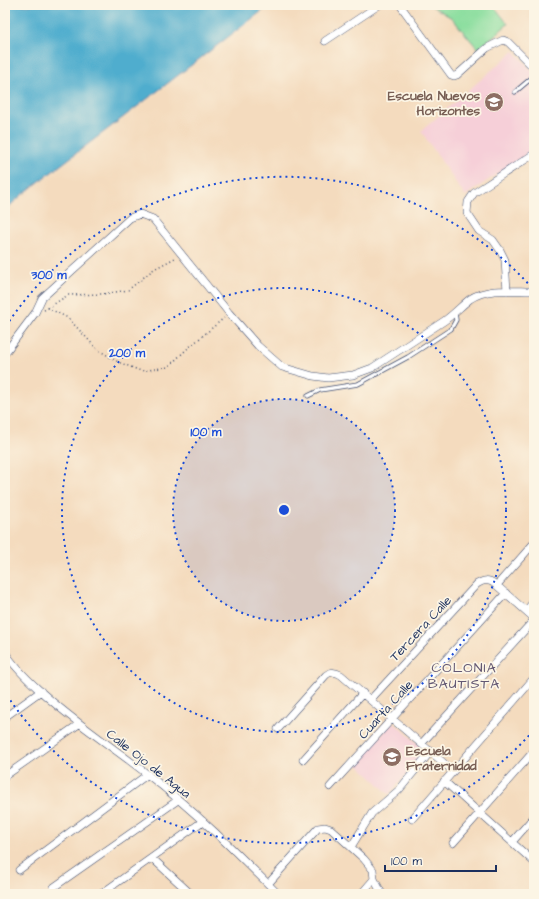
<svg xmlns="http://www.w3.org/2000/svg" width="539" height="899" viewBox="0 0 539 899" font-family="'Architects Daughter',sans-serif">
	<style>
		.built { fill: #f6cfd8 }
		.green { fill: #8bde9f; stroke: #53867e }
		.water { fill: #50adce; stroke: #366e96 }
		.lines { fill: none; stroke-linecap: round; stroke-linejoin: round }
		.service-casing { stroke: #3c496c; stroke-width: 5 }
		.minor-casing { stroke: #3c496c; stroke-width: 8 }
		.path { stroke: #3c496c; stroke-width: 1.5; stroke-dasharray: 1 3; stroke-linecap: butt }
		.service { stroke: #fff; stroke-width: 3.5 }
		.minor { stroke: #fff; stroke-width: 7 }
		.ring { fill: none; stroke: #1d4ed8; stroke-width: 2; stroke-dasharray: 2 4 }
		.labels { text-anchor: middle; stroke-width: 3.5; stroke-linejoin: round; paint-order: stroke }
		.education-label { font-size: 13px; font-weight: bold; fill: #785e54; stroke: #fcf5e5; text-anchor: end }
		.street-label { font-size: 13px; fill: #1b2f5e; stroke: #fcf5e5 }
		.neighbourhood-label { font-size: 14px; letter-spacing: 1px; fill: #635873; stroke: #fcf5e5 }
		.centre { fill: #1d4ed8; stroke: #fcf5e5; stroke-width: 2 }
		.ring-label { font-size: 12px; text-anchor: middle; font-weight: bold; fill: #1d4ed8; stroke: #fcf5e5; stroke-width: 3.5; stroke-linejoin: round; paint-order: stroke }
	</style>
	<rect width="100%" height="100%" fill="#fcf5e5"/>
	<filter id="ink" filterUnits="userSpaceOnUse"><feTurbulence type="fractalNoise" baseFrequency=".025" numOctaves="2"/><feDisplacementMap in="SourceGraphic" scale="8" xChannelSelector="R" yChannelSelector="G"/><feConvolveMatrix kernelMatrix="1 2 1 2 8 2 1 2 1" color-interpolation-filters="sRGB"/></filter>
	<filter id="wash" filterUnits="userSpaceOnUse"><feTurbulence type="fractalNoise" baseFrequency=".012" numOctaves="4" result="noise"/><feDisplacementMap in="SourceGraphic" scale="16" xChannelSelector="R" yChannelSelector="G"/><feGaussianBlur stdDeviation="0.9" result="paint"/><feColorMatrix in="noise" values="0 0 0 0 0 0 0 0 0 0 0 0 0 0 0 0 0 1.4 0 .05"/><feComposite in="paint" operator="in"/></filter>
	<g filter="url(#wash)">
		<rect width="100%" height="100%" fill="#f4dbbe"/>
		<path class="built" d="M 514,51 L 534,73 L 534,149 L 465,196 L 421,131 Z
			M 393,722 L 427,752 L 389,794 L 356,763 Z"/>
		<path class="green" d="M 430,5 L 493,5 L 508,24 L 478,49 L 452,18 Z"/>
		<path class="water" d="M 5,5 L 270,5 L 23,194 L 5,210 Z"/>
	</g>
	<g filter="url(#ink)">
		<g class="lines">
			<defs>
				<path id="service" d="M 515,92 L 534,76
					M 308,396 L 320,390 L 358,384 L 408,357 L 451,329 L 456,320 L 455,313"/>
				<path id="minor" d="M 400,5 L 451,75 L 454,76 L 457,75 L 487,48 L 503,40 L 508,42 L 534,68
					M 325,41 L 379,5
					M 507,291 L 505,260 L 500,250 L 493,240 L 479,231 L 467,213 L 468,202 L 474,193 L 534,154
					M 5,353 L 35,313 L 42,298 L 130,218 L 140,214 L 153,219 L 229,313 L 258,346 L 282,367 L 313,376 L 328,378 L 353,375 L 372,368 L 444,321 C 453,315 461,306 470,299 C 488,287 513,291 534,291
					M 497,585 L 534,543
					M 526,611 L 534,601
					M 5,652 C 13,665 25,677 37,688 C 71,720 110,745 147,774 C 194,810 236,852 278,894
					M 371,699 L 477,584 C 484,580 488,579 495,584 L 534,618
					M 5,717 L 41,691
					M 278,729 L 326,675 C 331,671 335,672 341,675 L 453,771
					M 422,743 L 534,620
					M 303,760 L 363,693
					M 5,776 L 79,724
					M 444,781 L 534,862
					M 330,787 L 506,593
					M 412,819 L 534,678
					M 512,842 L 534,817
					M 453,843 L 534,751
					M 351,847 L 372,813 L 399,790 L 431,751
					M 152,858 L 191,894
					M 19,870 L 148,774
					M 268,884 L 318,828 L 325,827 L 331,829 L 364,859 L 373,870 L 374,879 L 382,894
					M 54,887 L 178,800
					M 110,888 L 116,894
					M 101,894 L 203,821
					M 361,894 L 374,879"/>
			</defs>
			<use href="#service" class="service-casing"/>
			<use href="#minor" class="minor-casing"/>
			<path class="path" d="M 48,308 L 68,295 L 103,294 L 128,290 L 154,269 L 175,258
				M 44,310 L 48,308 L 68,318 L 97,349 L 118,362 L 141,371 L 168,367 L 187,349 L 224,318"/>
			<use href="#service" class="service"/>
			<use href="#minor" class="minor"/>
		</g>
	</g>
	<circle cx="284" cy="510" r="111" fill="#1d4ed8" fill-opacity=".12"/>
	<g class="ring">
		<circle cx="284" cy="510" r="111"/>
		<circle cx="284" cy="510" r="222"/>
		<path d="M533 731A333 333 0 0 1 6 694M6 326A333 333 0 0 1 533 289"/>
	</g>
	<defs>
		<symbol id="school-disc" viewBox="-11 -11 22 22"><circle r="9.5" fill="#8d6e63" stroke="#fcf5e5"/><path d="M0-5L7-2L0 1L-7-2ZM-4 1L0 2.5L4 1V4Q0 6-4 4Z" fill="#fff"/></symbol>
	</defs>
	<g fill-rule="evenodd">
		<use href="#school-disc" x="483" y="91" width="22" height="22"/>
		<use href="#school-disc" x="381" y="746" width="22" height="22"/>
	</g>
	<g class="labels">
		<g class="education-label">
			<text x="480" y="100">Escuela Nuevos<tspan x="480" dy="15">Horizontes</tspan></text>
			<text x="406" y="755" text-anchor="start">Escuela<tspan x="406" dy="15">Fraternidad</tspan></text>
		</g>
		<g class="street-label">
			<text transform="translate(420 628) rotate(-47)" y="5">Tercera Calle</text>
			<text transform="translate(385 709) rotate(-48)" y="5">Cuarta Calle</text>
			<text transform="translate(149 763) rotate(38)" y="5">Calle Ojo de Agua</text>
		</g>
		<g class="neighbourhood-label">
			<text x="464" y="672">COLONIA<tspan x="464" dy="16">BAUTISTA</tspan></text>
		</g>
	</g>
	<circle cx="284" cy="510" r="6" class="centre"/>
	<g class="ring-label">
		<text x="49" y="279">300 m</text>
		<text x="127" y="357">200 m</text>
		<text x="206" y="436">100 m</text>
	</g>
	<rect width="539" height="899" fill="none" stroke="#fcf5e5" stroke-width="20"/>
	<path d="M385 865v6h111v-6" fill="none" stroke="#1b2f5e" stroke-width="2"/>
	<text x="391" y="865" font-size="12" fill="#1b2f5e" stroke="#fcf5e5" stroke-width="3" paint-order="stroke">100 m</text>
</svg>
